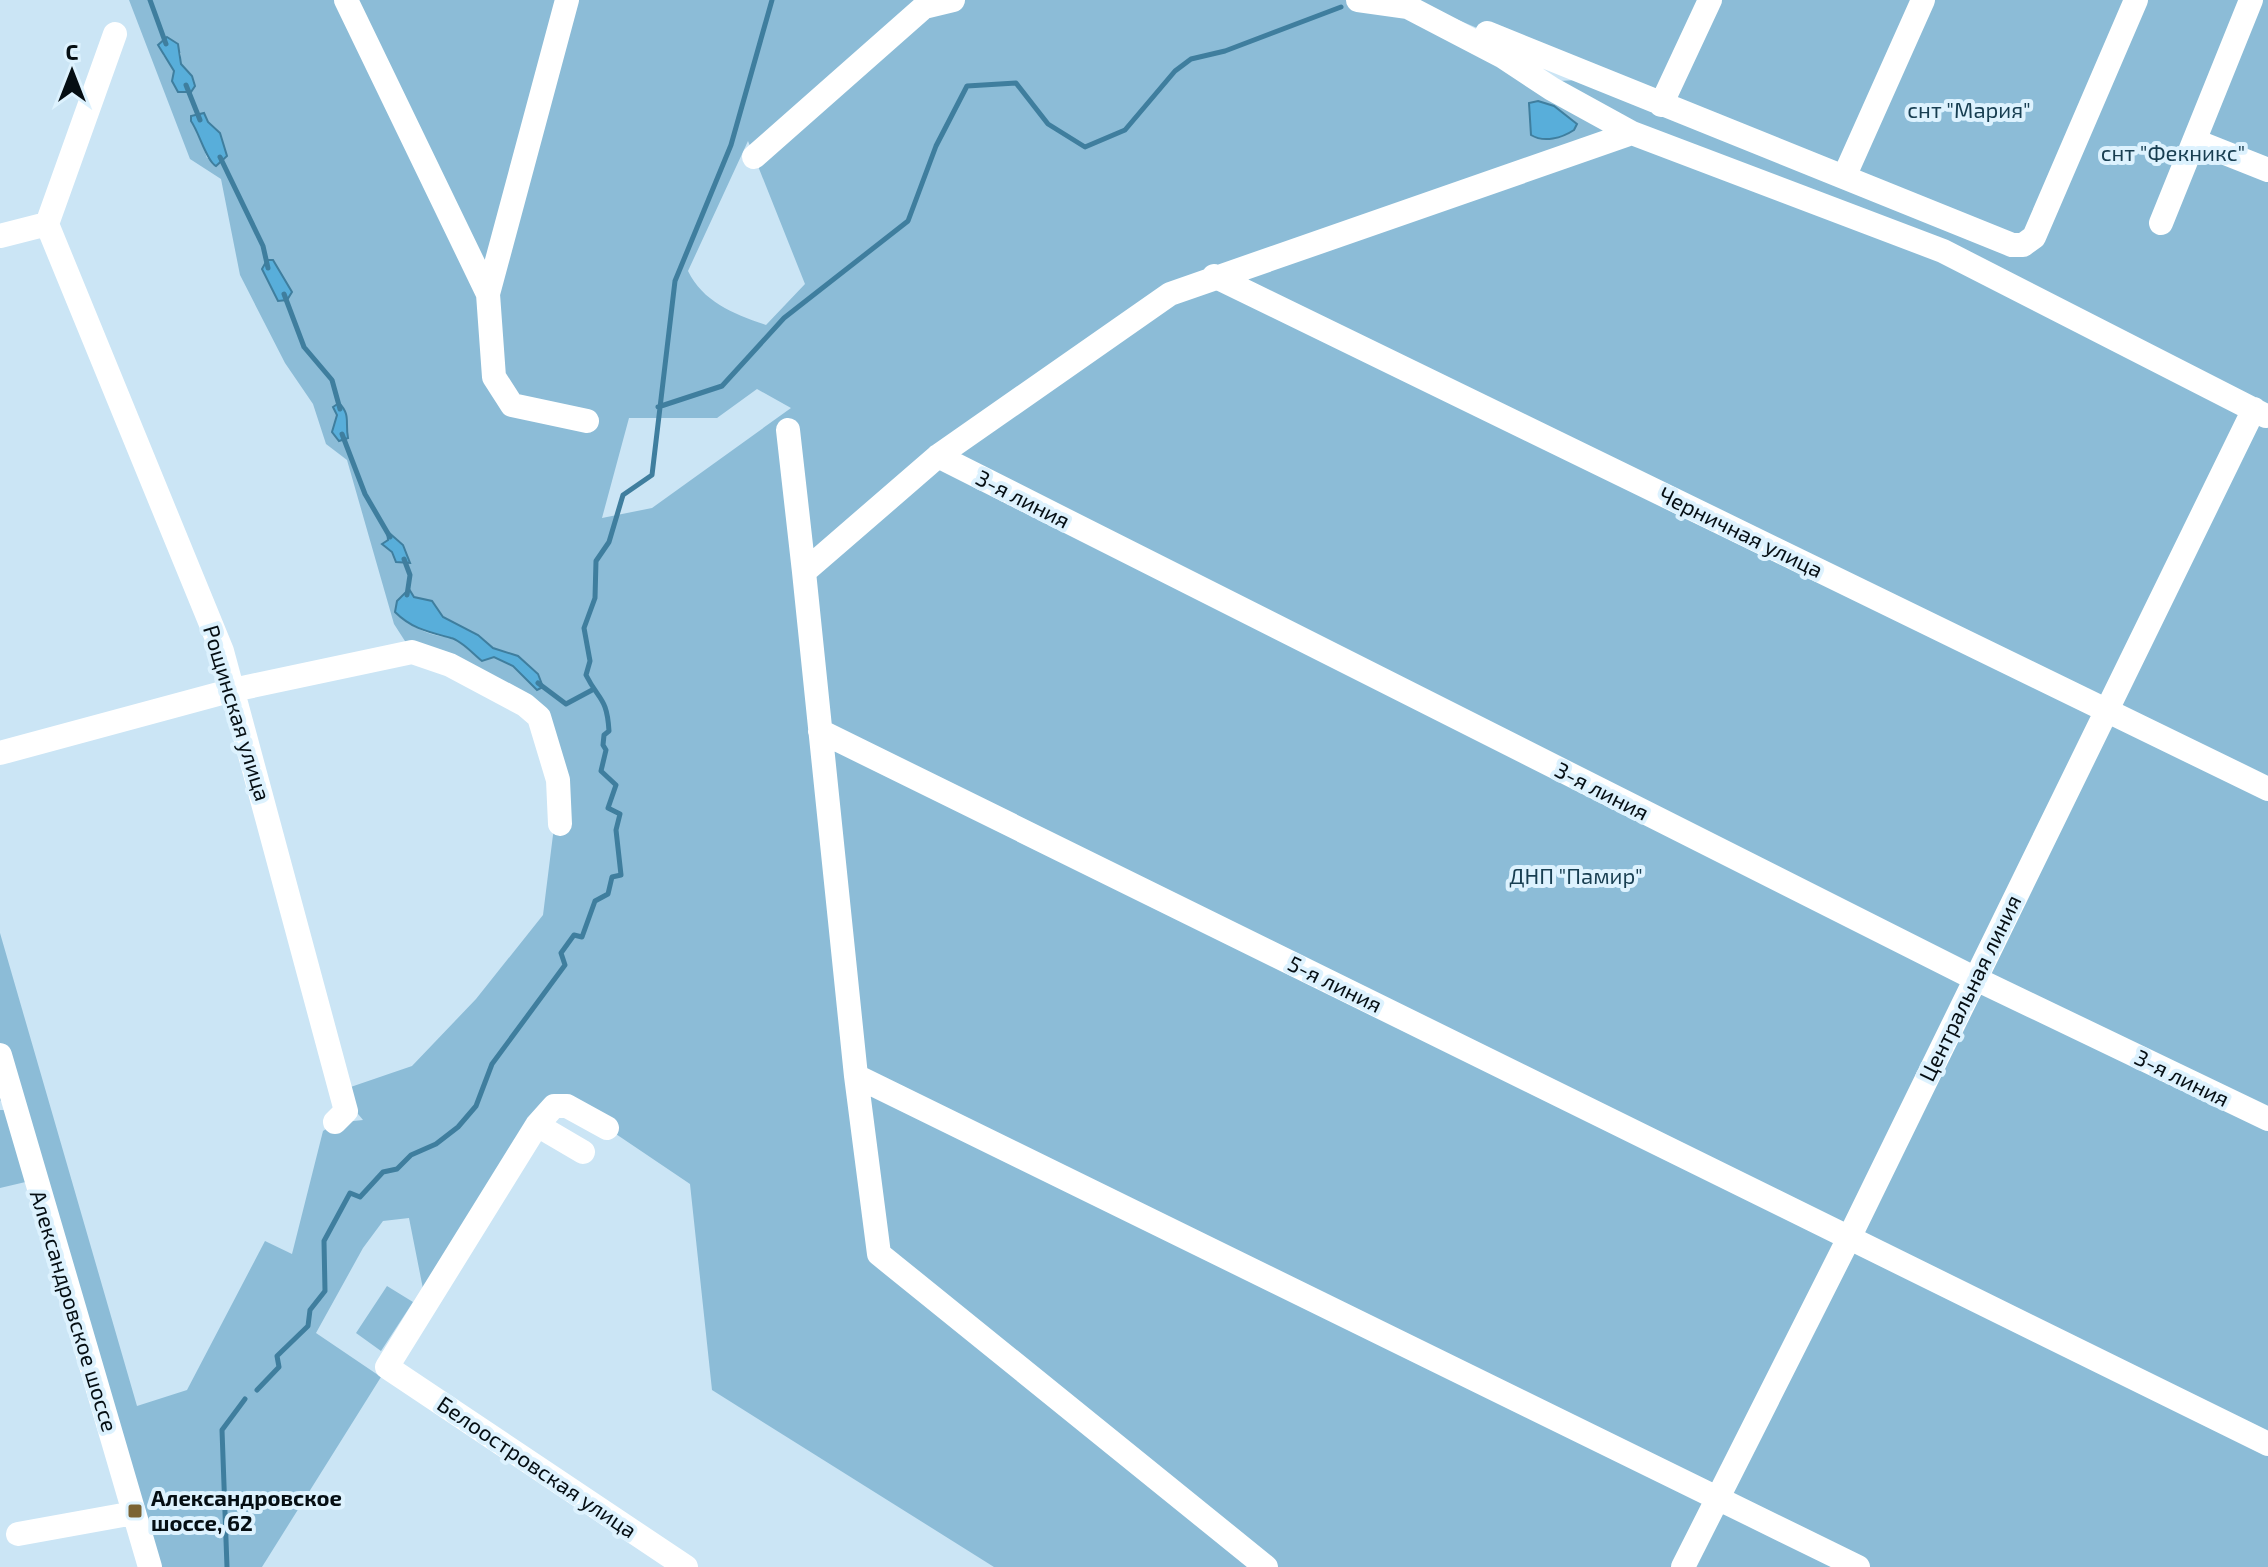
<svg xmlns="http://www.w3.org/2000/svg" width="2268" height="1567" viewBox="0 0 2268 1567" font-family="'Exo 2',sans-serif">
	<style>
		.green { fill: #8cbcd7; fill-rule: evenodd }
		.water { fill: #58aeda; stroke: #3f7e9e; stroke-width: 2 }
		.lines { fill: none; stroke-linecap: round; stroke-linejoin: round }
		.stream { stroke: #3f7e9e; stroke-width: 5 }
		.minor { stroke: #fff; stroke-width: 24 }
		.poi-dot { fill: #7b6333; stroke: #ddf2fe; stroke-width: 3 }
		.labels { text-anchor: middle; stroke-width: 8; stroke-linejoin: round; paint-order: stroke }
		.park-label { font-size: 22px; fill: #183e51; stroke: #ddf2fe }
		.street-label { font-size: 22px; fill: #050e13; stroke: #ddf2fe }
		.poi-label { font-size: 22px; font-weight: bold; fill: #050e13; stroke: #ddf2fe; text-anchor: start }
	</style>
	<rect width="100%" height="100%" fill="#cbe5f5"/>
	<path class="green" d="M 129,0 L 2268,0 L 2268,1567 L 994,1567 L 712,1390 L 690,1184 L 607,1128 L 554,1106 L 426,1304 L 409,1218 L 383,1221 L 363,1248 L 316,1333 L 381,1377 L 262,1567 L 149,1567 L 34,1180 L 0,1188 L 0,1110 L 8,1110 L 0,1100 L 0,933 L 137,1406 L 187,1390 L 265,1241 L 292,1254 L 323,1131 L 335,1123 L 363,1120 L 339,1091 L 412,1066 L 476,999 L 543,915 L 553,835 L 560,816 L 539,717 L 412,652 L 394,624 L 347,460 L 326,444 L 313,404 L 285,363 L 240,275 L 221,179 L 190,159 ZM 1420,4 L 1594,77 L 1594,79 L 1541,82 ZM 181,53 L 181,64 L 193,76 L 172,81 L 175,71 L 163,55 ZM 1538,101 L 1554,106 L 1577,124 L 1529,103 ZM 192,116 C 215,119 220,137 227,156 L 207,158 ZM 748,141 L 805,284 L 766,325 C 734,314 703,302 688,271 ZM 757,389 L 791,408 L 652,508 L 602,518 L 629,418 L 717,418 ZM 409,589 L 414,597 L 432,601 L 443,617 L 478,635 L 493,648 L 518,656 L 537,690 L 513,666 L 493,656 L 481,661 L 453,637 C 432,638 409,626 395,612 L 397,601 Z
		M 387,1286 L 413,1302 L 381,1351 L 356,1333 Z"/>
	<path class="water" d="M 167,37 L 178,44 L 181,64 L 192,76 L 195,86 L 191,92 L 178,92 L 172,81 L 174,71 L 158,45 Z
		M 1538,101 L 1554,106 L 1577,124 L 1574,130 C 1562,138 1544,143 1531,135 L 1529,103 Z
		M 204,113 L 208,122 L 220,133 L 227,156 L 216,166 C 207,162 199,132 191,121 L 191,116 Z
		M 267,260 L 273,260 L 292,292 L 287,300 L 278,301 L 262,269 Z
		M 339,403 C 351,415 345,423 348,438 L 339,441 L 332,432 L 337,415 L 333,407 Z
		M 387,531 L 403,545 L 410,563 L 396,562 L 392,552 L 382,544 L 388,540 Z
		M 409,589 L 414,597 L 432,601 L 443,617 L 478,635 L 493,648 L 518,656 L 538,674 L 543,687 L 537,690 L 513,666 L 494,657 L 482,661 C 473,654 461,640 451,638 C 429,632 412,629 395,612 L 397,601 Z"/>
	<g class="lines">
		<path class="stream" d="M 150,0 L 166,44
			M 186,85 L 200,120
			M 220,157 L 263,246 L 268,268
			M 284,294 L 304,347 L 332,380 L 340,409
			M 658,407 L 722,386 L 784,318 L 908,221 L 936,146 L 967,86 L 1016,83 L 1048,124 L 1085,147 L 1125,130 L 1175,71 L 1191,59 L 1225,51 L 1341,7
			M 342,434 L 365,494 L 390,537
			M 404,559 L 410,575 L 407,595
			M 538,683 L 566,704 L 594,689
			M 257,1390 L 279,1367 L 277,1356 L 308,1326 L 310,1310 L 325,1291 L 324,1241 L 350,1193 L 360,1197 L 383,1172 L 397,1169 L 411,1155 L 436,1144 L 458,1127 L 476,1106 L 492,1064 L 565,965 L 561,953 L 574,935 L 582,937 L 595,901 L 608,894 L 612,877 L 621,875 L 616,830 L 620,814 L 608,808 L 616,785 L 601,771 L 606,750 L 603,745 L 604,735 L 609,731 C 607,697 599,701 586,675 L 590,661 L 584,628 L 595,598 L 596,561 L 609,542 L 623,495 L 652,475 L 675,281 L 731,145 L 772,0
			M 227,1567 L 222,1430 L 245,1399"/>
		<path class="minor" d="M 346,0 L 488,294 L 494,377 L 512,405 L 587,421
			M 1358,0 L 1408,7 L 1502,56 L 1552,89 L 1632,133 L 1943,251 L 2266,416
			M 1487,33 L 2012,245 L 2023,245 L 2034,237 L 2136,0
			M 1661,105 L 1710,0
			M 2195,141 L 2268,170
			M 754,157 L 924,7 L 953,0
			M 1844,177 L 1923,0
			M 2161,223 L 2251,0
			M 47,224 L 222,651 L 346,1111 L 335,1122
			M 47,224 L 115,34
			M 0,236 L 47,224
			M 1214,276 L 2268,789
			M 488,294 L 567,0
			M 788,430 L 804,572
			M 938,456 L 1974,978 L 2268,1119
			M 820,731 L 2268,1444
			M 0,753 L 233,690 L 412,652 L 450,665 L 525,705 L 539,717 L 558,780 L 560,824
			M 0,1055 L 150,1567
			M 856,1076 L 1858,1567
			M 537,1125 L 583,1152
			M 607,1128 L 567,1106 L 554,1106 L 537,1125 L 387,1367 L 686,1567
			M 18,1534 L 134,1513
			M 1266,1567 L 879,1254 L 856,1076 L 804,572 L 938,456 L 1170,294 L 1632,133
			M 1683,1567 L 1850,1236 L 2254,409"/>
	</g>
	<rect class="poi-dot" x="127" y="1503" width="16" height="16" rx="4"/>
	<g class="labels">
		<g class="park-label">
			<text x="1969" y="118">снт "Мария"</text>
			<text x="2173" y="161">снт "Фекникс"</text>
			<text x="1576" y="884">ДНП "Памир"</text>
		</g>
		<g class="street-label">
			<text transform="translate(1023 499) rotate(27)" y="8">3-я линия</text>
			<text transform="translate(1741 532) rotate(26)" y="8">Черничная улица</text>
			<text transform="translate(237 713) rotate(73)" y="8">Рощинская улица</text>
			<text transform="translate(1602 791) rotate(27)" y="8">3-я линия</text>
			<text transform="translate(1335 984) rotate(26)" y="8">5-я линия</text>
			<text transform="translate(1970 988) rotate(-64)" y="8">Центральная линия</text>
			<text transform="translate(2182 1078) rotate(26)" y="8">3-я линия</text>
			<text transform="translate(74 1311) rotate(73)" y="8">Александровское шоссе</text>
			<text transform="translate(537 1467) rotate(34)" y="8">Белоостровская улица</text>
		</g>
		<g class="poi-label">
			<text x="151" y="1506">Александровское<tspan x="151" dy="25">шоссе, 62</tspan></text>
		</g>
	</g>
	<g transform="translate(72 72)" stroke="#ddf2fe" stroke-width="6" paint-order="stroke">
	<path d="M0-6L14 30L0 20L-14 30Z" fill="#050e13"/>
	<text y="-12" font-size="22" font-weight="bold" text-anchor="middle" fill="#050e13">С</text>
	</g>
</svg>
